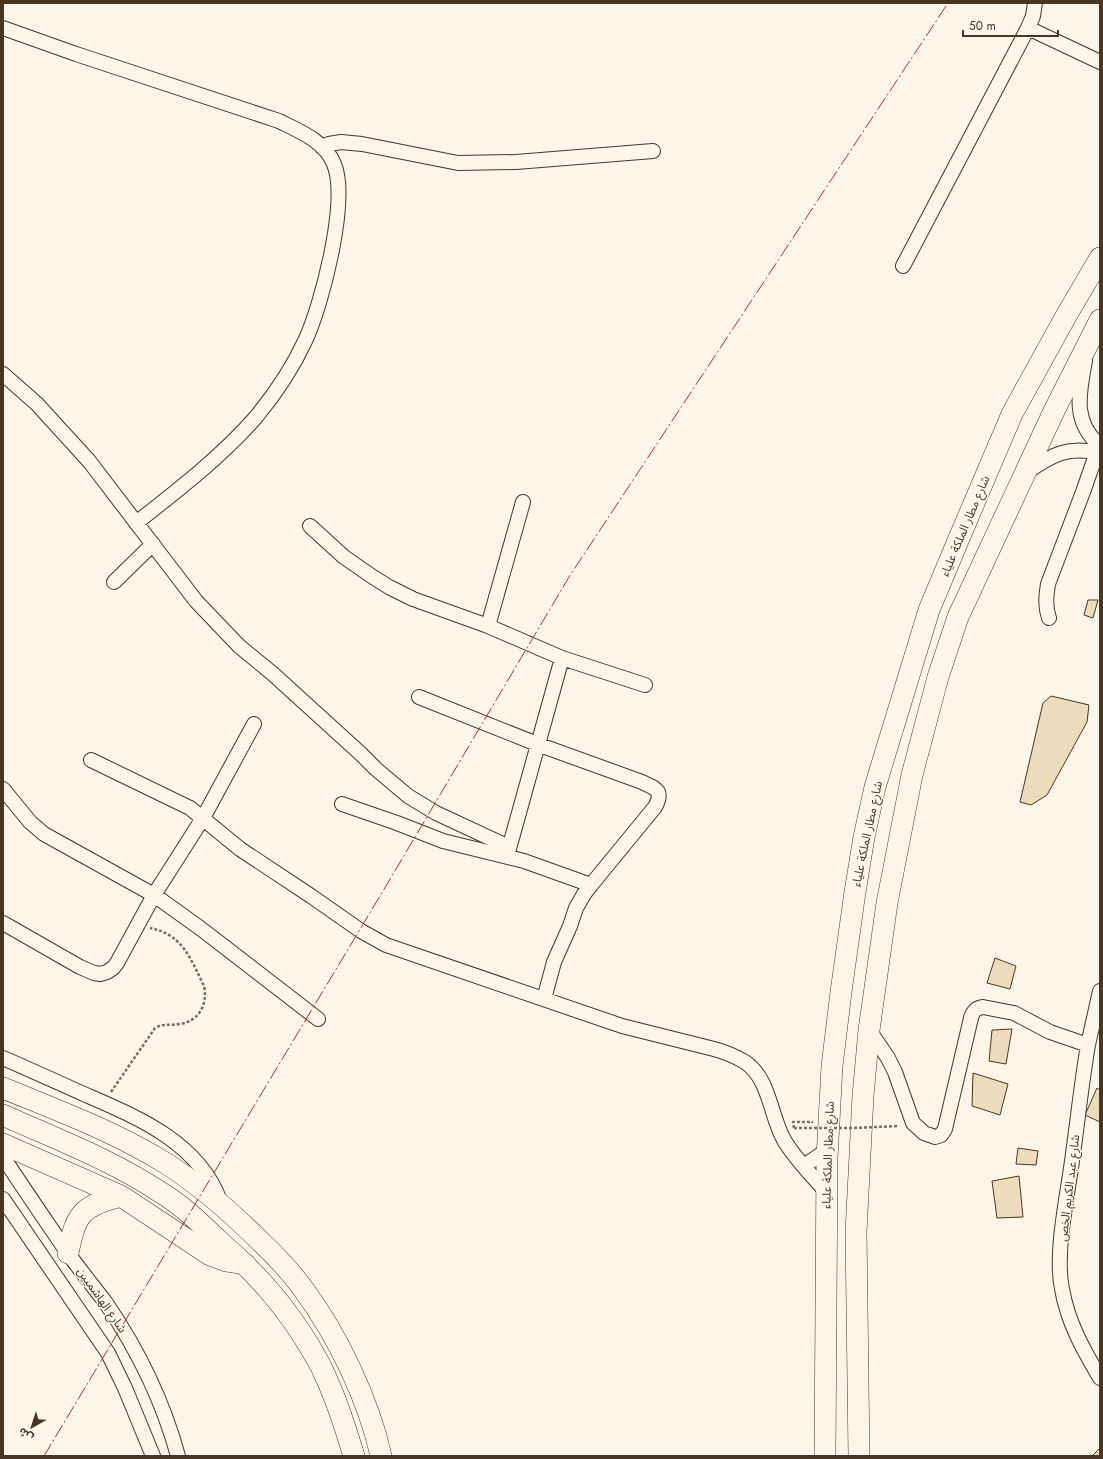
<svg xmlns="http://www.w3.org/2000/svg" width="1103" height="1459" viewBox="0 0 1103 1459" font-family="Jost,'Noto Sans Arabic',sans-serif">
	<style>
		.building { fill: #ecdcbc; stroke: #4a3520 }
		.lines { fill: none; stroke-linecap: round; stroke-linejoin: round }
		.minor-casing { stroke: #4a3520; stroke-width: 16 }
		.highway-casing { stroke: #4a3520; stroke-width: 22 }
		.path { stroke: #7f6f5c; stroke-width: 2.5; stroke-dasharray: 3 2; stroke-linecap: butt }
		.minor { stroke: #fbf6e9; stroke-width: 14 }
		.highway { stroke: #fbf6e9; stroke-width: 21 }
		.path-bridge { stroke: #7f6f5c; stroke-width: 2.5; stroke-dasharray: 3 2; stroke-linecap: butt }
		.power { stroke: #c62828; stroke-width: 1; stroke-dasharray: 14 3 2 3; stroke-linecap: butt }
		.labels { text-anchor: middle; stroke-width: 3; stroke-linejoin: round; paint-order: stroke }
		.street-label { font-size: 12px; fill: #4a3520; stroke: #fbf6e9 }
	</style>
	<rect width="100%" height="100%" fill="#fbf6e9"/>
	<path class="building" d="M 1088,600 L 1098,600 L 1093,618 L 1084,615 Z
		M 1051,696 L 1089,705 L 1087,722 L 1047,795 L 1031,805 L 1020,802 L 1043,703 Z
		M 995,958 L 1016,966 L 1010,989 L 987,983 Z
		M 1012,1029 L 1006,1064 L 989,1061 L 992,1030 Z
		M 973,1073 L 1008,1084 L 1000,1115 L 972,1106 Z
		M 1097,1088 L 1100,1090 L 1100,1122 L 1085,1115 Z
		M 1018,1148 L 1038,1151 L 1036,1165 L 1016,1164 Z
		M 1019,1176 L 1023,1217 L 997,1218 L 992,1181 Z
		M 1100,1448 L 1100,1456 L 1092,1456 Z"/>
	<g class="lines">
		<defs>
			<path id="minor" d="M 3,28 L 76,54 L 279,121 C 299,131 325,141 334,164 C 349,200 322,305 305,341 C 293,367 275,394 256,417 C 221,457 178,490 136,523
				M 1028,28 L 1100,62
				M 322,147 L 329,144 L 341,142 L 362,144 L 458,163 L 516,162 L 653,151
				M 903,266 L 1028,28 L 1033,16 L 1035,3
				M 1085,361 C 1079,394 1072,421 1100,446
				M 3,374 L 37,404 L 89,461 L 196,601 L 239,646 L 273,674 L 361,754 L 376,769 L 408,796 L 436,813 L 509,847
				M 1027,472 C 1053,454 1068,446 1100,453
				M 310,526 L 344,557 L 373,577 L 389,587 L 413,599 L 488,626 L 562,658 L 645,685
				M 114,582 L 153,544
				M 1049,618 C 1045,606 1046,597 1048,584 L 1083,492 L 1097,452
				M 488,626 L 523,502
				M 419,697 L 537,744 L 642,782 C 656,789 664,790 655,807 L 591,885
				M 91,760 L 190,808 L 240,849 L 311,896 L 361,931 L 386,945 L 622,1026 L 714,1049 C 725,1052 735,1056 745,1062 C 770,1079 770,1115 784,1140 C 795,1159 812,1175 826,1192
				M 3,789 L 30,822 L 44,834 L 154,895 L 200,928 L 318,1019
				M 342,804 L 397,823 L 443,841 L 524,861 L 591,885 L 584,894 L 576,908 L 570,926 L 554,962 L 544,999
				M 507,856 L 562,658
				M 3,923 L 80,967 L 94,973 L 100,974 L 107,972 L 113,968 L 117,963 L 154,895 L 203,818 L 254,724
				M 1100,991 C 1096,1009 1092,1027 1088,1045 C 1081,1086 1077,1127 1071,1168 C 1066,1203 1055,1255 1062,1289 C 1068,1323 1083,1349 1100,1378
				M 869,1030 L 888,1058 L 895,1072 L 913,1123 L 924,1133 L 935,1137 L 941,1135 L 945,1129 L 971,1018 C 973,1011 976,1008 983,1007 L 1014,1013 L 1050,1032 L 1088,1045
				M 3,1058 C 31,1070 59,1083 86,1095 C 139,1118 199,1143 220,1201
				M 3,1157 C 24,1189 46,1221 67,1252 C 80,1270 93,1286 106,1303 C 138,1350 163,1401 178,1456
				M 804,1166 L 827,1150
				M 3,1199 L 108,1353 L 125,1388 L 153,1456"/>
			<path id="highway" d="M 3,1088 C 59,1111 116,1132 167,1164 C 201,1186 231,1212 260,1241 C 276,1256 291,1272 304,1290 C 338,1336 369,1401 381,1456
				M 3,1115 C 56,1139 112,1160 160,1192 C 182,1205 200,1223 218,1240 C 256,1273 284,1304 310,1347 C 314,1355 320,1363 323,1371 C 336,1398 345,1427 354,1456
				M 3,1144 L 121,1196 L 210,1255 L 226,1261 L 245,1264
				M 68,1253 C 76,1214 81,1206 121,1196
				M 825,1456 L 827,1158 L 832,1066 L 841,992 L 855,892 L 864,837 L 875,787 L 929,610 L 960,536 L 1012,414 L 1066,316 L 1100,258
				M 859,1456 L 856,1232 L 863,1096 L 869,1030 L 887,903 L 912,775 L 938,677 L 958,617 L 1054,411 L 1100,320"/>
		</defs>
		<use href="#minor" class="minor-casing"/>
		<use href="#highway" class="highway-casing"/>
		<path class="path" d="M 111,1092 L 155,1028 C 163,1023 170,1026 179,1024 C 199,1022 208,1004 204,986 C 191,960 183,934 150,928
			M 794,1128 L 793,1122 L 812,1122 L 812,1123"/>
		<use href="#minor" class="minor"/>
		<use href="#highway" class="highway"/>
		<path class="path-bridge" d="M 794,1128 L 854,1128 L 898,1126"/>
		<path class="power" d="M 44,1456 L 386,886 L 569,577 L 948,3"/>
	</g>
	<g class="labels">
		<g class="street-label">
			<text transform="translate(965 526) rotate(-67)" y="4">شارع مطار الملكة علياء</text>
			<text transform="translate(867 834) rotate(-78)" y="4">شارع مطار الملكة علياء</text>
			<text transform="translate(828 1155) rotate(-88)" y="4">شارع مطار الملكة علياء</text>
			<text transform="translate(1069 1188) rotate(-83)" y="4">شارع عبد الكريم الخص</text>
			<text transform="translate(102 1300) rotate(55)" y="4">شارع الهاشميين</text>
		</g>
	</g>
	<rect width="1103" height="1459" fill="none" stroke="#4a3520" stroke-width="8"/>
	<g transform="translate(32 1427) rotate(219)" stroke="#fbf6e9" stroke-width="3" paint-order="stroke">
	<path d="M0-3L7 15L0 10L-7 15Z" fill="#4a3520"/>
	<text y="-6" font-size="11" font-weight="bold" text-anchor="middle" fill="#4a3520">ش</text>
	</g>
	<path d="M963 30v6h95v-6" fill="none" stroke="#4a3520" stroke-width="2"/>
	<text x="969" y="30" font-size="12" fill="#4a3520" stroke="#fbf6e9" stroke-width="3" paint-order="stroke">50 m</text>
</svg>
